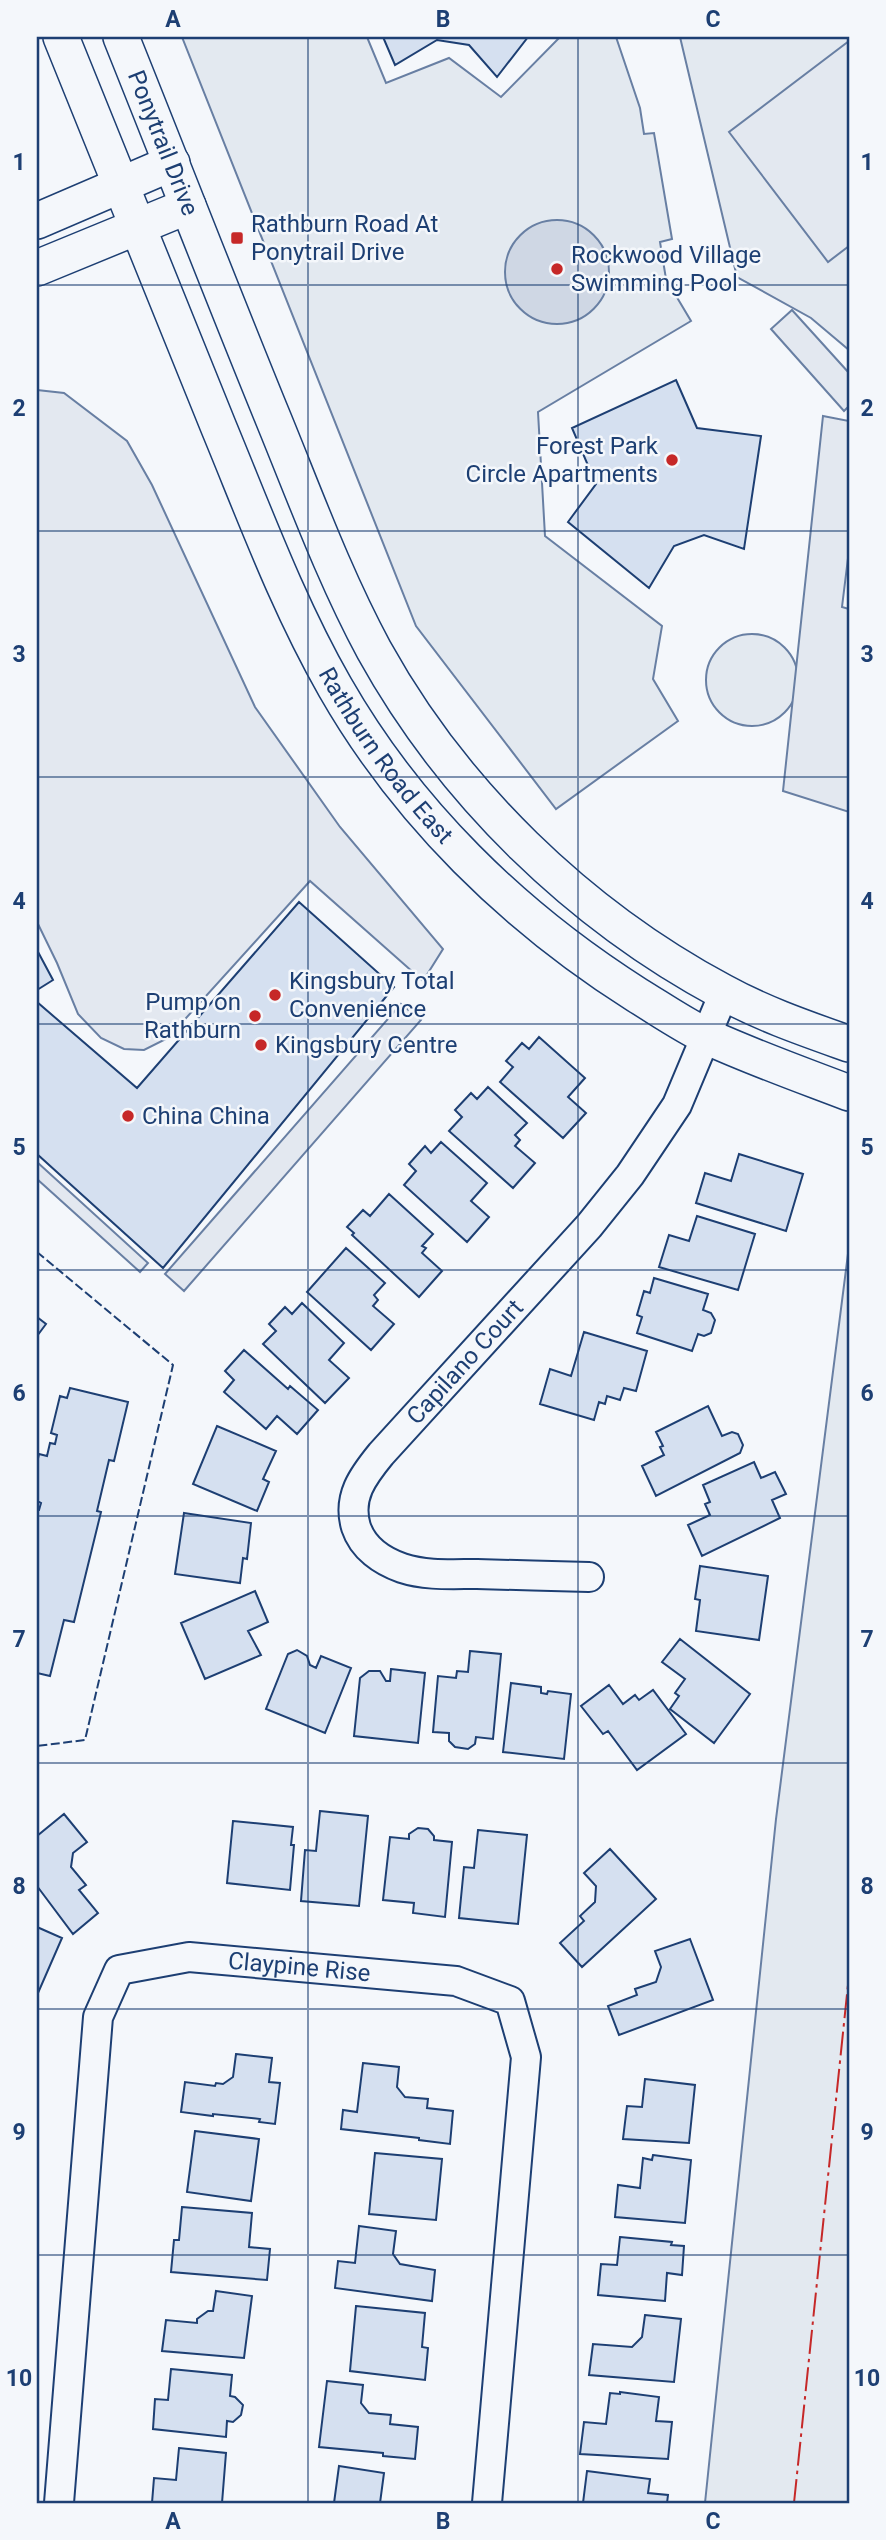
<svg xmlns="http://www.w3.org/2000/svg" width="886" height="2540" viewBox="0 0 886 2540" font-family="Roboto,sans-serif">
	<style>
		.green { fill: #e3e9f0; stroke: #687fa3; stroke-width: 2 }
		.parking { fill: #e3e8f0; stroke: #687fa3; stroke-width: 2 }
		.water { fill: #cfd7e4; stroke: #687fa3; stroke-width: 2 }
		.building { fill: #d5e0f0; stroke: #1d3f73; stroke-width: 2 }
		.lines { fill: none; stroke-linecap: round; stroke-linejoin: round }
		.minor-casing { stroke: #1d3f73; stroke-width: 32 }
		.tertiary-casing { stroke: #1d3f73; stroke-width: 38 }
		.minor { stroke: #f4f7fb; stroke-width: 28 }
		.tertiary { stroke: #f4f7fb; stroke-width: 35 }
		.fence { stroke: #1d3f73; stroke-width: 2; stroke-dasharray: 9 3.5; stroke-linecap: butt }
		.power { stroke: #c62828; stroke-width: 2; stroke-dasharray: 24 5 3.5 5; stroke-linecap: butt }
		.grid { fill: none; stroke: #1d3f73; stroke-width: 2; stroke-opacity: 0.55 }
		.poi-dot { fill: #c62828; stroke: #f4f7fb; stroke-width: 2.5 }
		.labels { text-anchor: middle; stroke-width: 5; stroke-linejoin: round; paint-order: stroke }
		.street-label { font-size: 24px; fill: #1d3f73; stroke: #f4f7fb }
		.poi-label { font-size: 24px; fill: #1d3f73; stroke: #f4f7fb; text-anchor: start }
		.neatline { fill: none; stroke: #1d3f73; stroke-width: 2.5 }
		.grid-label { font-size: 23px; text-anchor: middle; font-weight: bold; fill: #1d3f73 }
	</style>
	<rect width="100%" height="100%" fill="#f4f7fb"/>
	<path class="green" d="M 182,37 L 367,37 L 386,83 L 449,58 L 501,97 L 560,37 L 616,37 L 640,108 L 644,134 L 654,133 L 672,239 L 660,242 L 666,279 L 691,321 L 538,412 L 545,536 L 662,626 L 653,679 L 678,721 L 556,809 L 416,626 Z
		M 680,37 L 849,37 L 849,350 L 811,318 L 737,277 Z
		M706 680a46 46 0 1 1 92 0a46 46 0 1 1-92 0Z
		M 849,1246 L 849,2503 L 705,2503 L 776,1819 Z"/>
	<path class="parking" d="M 849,41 L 849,246 L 828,262 L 729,132 Z
		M 792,310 L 849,373 L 849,406 L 844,411 L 771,329 Z
		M 37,390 L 64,393 L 127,441 L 152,485 L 255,707 L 340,827 L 443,949 L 423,981 L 310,881 L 168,1038 L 144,1050 L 124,1049 L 101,1038 L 78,1014 L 57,963 L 37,922 Z
		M 823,416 L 849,421 L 849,550 L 842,607 L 849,609 L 849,812 L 783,791 Z
		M 401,1004 L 421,1020 L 184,1291 L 165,1274 Z
		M 37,1162 L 148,1263 L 140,1272 L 37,1179 Z"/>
	<path class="water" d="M505 272a52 52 0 1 1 104 0a52 52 0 1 1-104 0Z"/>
	<path class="building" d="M 383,37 L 528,37 L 497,77 L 469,45 L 437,40 L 395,65 Z
		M 676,380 L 697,428 L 761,436 L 744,549 L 704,535 L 674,546 L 649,588 L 568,522 L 596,484 L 572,428 Z
		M 299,902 L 394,987 L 163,1268 L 37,1154 L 37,1002 L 137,1088 Z
		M 37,950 L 53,980 L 37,990 Z
		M 539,1037 L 585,1078 L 568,1097 L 586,1113 L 563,1138 L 500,1082 L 513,1067 L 506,1061 L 522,1043 L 529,1049 Z
		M 488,1087 L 527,1123 L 515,1135 L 520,1140 L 515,1146 L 535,1163 L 513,1188 L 449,1131 L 462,1117 L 455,1110 L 471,1093 L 477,1099 Z
		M 441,1142 L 487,1183 L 471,1201 L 489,1217 L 467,1242 L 404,1185 L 416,1171 L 409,1164 L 425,1146 L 431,1153 Z
		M 739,1154 L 803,1174 L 786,1231 L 696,1203 L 705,1173 L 731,1181 Z
		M 389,1194 L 433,1234 L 422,1246 L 426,1248 L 422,1253 L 442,1271 L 419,1297 L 352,1235 L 354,1233 L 347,1227 L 363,1210 L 370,1216 Z
		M 697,1216 L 755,1234 L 738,1290 L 659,1267 L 669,1235 L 689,1241 Z
		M 346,1248 L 385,1283 L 374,1295 L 378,1300 L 373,1306 L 394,1324 L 371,1350 L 307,1292 Z
		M 654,1278 L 708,1294 L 703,1310 L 711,1313 L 715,1320 L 711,1333 L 704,1336 L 698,1334 L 692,1351 L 637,1333 L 642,1317 L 637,1315 L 644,1291 L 650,1293 Z
		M 302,1303 L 344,1343 L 329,1360 L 349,1378 L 325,1403 L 263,1344 L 276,1331 L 269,1324 L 285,1307 L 292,1314 Z
		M 37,1317 L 46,1324 L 37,1336 Z
		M 584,1332 L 647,1351 L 636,1391 L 624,1388 L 620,1400 L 607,1396 L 605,1404 L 599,1402 L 594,1420 L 540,1404 L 550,1369 L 571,1376 Z
		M 244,1350 L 288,1389 L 290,1386 L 318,1410 L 297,1434 L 277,1416 L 266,1429 L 224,1392 L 234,1380 L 225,1371 Z
		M 70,1388 L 128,1402 L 114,1461 L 109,1460 L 97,1511 L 101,1512 L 74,1622 L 64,1620 L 50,1676 L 37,1673 L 37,1510 L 39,1510 L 41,1503 L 37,1501 L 37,1463 L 39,1454 L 47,1456 L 50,1443 L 55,1444 L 57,1435 L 51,1433 L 60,1396 L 67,1398 Z
		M 708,1406 L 722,1436 L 732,1432 L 738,1434 L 743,1445 L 740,1453 L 656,1496 L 642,1466 L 664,1455 L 660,1447 L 663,1446 L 656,1432 Z
		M 217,1426 L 276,1451 L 263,1479 L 269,1482 L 257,1511 L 193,1484 Z
		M 754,1462 L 761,1478 L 775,1472 L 786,1494 L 772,1500 L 780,1518 L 702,1556 L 688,1525 L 710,1515 L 705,1504 L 710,1502 L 703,1485 Z
		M 184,1513 L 251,1523 L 247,1559 L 243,1558 L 240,1583 L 175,1574 Z
		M 700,1566 L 768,1576 L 759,1640 L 696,1631 L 700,1600 L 695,1599 Z
		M 255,1591 L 268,1622 L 248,1631 L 261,1655 L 205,1679 L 181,1623 Z
		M 680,1639 L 750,1694 L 714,1743 L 670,1709 L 679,1696 L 675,1693 L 685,1679 L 662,1662 Z
		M 297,1650 L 307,1656 L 310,1665 L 316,1668 L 321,1656 L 351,1668 L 325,1733 L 266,1709 L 288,1654 Z
		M 470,1651 L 501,1654 L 493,1739 L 476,1737 L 475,1744 L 468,1749 L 455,1747 L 449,1741 L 449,1733 L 433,1732 L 438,1676 L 456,1678 L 457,1671 L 468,1672 Z
		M 391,1669 L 425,1673 L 418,1743 L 354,1736 L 360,1678 L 369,1671 L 380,1671 L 386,1681 L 390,1681 Z
		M 511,1683 L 541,1687 L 541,1693 L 547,1694 L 548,1691 L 571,1694 L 564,1759 L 503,1752 Z
		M 609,1685 L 623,1704 L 635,1695 L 639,1700 L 653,1690 L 686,1734 L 637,1770 L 608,1731 L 603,1734 L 581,1706 Z
		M 320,1811 L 368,1816 L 359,1906 L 301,1901 L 305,1850 L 316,1851 Z
		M 64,1814 L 87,1842 L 73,1853 L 71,1867 L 86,1885 L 79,1890 L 98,1913 L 73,1934 L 37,1886 L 37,1836 Z
		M 233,1821 L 293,1827 L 291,1845 L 294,1845 L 290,1890 L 227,1883 Z
		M 418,1828 L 428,1829 L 434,1836 L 434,1840 L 452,1842 L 445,1917 L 413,1913 L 414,1903 L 383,1900 L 390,1837 L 409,1839 L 409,1834 Z
		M 478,1830 L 527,1835 L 518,1924 L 459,1918 L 464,1867 L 474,1868 Z
		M 610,1849 L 656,1899 L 582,1967 L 560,1943 L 584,1921 L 580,1916 L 595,1902 L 596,1886 L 584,1873 Z
		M 37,1927 L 62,1938 L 38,1993 L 37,1992 Z
		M 690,1939 L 713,2000 L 619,2035 L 608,2006 L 637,1995 L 635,1989 L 656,1982 L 661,1967 L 655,1951 Z
		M 236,2054 L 272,2058 L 269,2082 L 280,2083 L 275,2124 L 259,2122 L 260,2119 L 213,2114 L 213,2116 L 181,2112 L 185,2082 L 215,2086 L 216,2083 L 223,2084 L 233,2077 Z
		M 363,2063 L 399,2067 L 397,2087 L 405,2097 L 428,2099 L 427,2108 L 453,2111 L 450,2144 L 419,2140 L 419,2138 L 341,2129 L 343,2110 L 357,2112 Z
		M 645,2079 L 695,2085 L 689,2143 L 623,2139 L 627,2106 L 642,2107 Z
		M 195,2131 L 259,2139 L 251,2201 L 187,2192 Z
		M 375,2153 L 442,2159 L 436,2220 L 369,2214 Z
		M 653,2155 L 691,2160 L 685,2223 L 615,2217 L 618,2185 L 640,2188 L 643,2158 L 652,2160 Z
		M 182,2207 L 252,2213 L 249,2247 L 270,2249 L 267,2280 L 171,2272 L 174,2240 L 179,2240 Z
		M 359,2226 L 396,2231 L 393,2254 L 400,2264 L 435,2270 L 432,2301 L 335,2288 L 338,2261 L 355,2263 Z
		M 620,2237 L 672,2242 L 671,2245 L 684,2246 L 682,2275 L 667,2273 L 665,2301 L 598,2295 L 601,2264 L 617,2265 Z
		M 216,2291 L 252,2296 L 244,2358 L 162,2351 L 166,2320 L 197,2323 L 197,2319 L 208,2311 L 213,2311 Z
		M 356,2306 L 425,2313 L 422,2347 L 428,2348 L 425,2380 L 350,2371 Z
		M 645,2315 L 681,2319 L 674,2382 L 589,2375 L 593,2344 L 632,2347 L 642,2337 Z
		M 171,2369 L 232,2375 L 230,2396 L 235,2397 L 243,2405 L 241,2415 L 233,2422 L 227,2421 L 226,2437 L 153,2429 L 155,2399 L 168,2400 Z
		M 327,2381 L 363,2385 L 361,2403 L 369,2413 L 391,2415 L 390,2424 L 418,2427 L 415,2459 L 383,2456 L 383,2453 L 319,2447 Z
		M 620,2392 L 659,2397 L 656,2421 L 672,2422 L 668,2459 L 580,2454 L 584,2422 L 606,2424 L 610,2393 L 620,2394 Z
		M 179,2448 L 226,2453 L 222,2503 L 152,2503 L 154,2478 L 176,2480 Z
		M 339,2466 L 384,2473 L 380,2503 L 382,2503 L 334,2503 Z
		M 587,2471 L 650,2479 L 648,2493 L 668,2495 L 667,2503 L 583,2503 Z"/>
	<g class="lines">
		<defs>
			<g id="minor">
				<path id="s1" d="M 589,1577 C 552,1576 514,1575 477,1574 C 452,1574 426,1576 402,1568 C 382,1561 363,1548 356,1527 C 347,1497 363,1476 381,1454 L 589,1226 L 630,1175 L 677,1105 L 724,993"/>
				<path id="s2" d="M 59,2503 L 98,2017 L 119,1970 L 189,1957 L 456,1981 L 510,2001 L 526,2057 L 487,2503"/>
			</g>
			<g id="tertiary">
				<path id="s3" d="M 61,37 C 114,167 166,298 219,428 C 255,515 288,605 335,687 C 407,813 514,917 637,995 C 660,1009 683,1025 708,1037 C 754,1058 802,1075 849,1093"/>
				<path id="s4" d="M 121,37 C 172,164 221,291 273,418 C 305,496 334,576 374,650 C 453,793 579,915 723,992 C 763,1014 807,1029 849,1044"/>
				<path d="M 37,221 L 172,163"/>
				<path d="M 37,268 L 188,206"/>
			</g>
		</defs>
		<use href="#minor" class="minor-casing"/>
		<use href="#tertiary" class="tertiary-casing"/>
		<use href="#minor" class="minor"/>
		<use href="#tertiary" class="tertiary"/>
		<path class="fence" d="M 37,1252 L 173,1365 L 85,1740 L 37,1746"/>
		<path class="power" d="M 794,2503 L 849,1975"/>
	</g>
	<path class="grid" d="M 308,37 L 308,2503M 578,37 L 578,2503M 37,285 L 849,285M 37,531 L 849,531M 37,777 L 849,777M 37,1024 L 849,1024M 37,1270 L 849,1270M 37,1516 L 849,1516M 37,1763 L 849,1763M 37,2009 L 849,2009M 37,2255 L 849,2255"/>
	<g class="poi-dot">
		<rect x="230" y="231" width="14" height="14" rx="3.5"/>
		<circle cx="557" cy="269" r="7"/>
		<circle cx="672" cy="460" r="7"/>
		<circle cx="275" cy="995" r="7"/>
		<circle cx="255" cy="1016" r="7"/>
		<circle cx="261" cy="1045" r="7"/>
		<circle cx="128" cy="1116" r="7"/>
	</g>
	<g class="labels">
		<g class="street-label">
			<text dy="8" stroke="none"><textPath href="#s4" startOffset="114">Ponytrail Drive</textPath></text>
			<text dy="8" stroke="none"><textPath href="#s3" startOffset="791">Rathburn Road East</textPath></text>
			<text dy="8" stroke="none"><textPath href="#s1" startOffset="457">Capilano Court</textPath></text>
			<text dy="8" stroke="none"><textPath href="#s2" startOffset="721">Claypine Rise</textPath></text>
		</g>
		<g class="poi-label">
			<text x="251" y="232">Rathburn Road At<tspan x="251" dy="28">Ponytrail Drive</tspan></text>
			<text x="571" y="263">Rockwood Village<tspan x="571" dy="28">Swimming Pool</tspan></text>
			<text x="658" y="454" text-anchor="end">Forest Park<tspan x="658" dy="28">Circle Apartments</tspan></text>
			<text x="289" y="989">Kingsbury Total<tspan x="289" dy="28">Convenience</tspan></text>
			<text x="241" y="1010" text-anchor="end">Pump on<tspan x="241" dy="28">Rathburn</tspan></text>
			<text x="275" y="1053">Kingsbury Centre</text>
			<text x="142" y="1124">China China</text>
		</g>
	</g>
	<rect width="886" height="2540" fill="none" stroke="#f4f7fb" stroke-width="77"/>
	<rect x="38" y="38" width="810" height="2464" class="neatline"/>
	<g class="grid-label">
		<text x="173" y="27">A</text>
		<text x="443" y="27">B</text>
		<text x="713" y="27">C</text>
		<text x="19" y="170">1</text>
		<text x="867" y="170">1</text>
		<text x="19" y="416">2</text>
		<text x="867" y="416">2</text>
		<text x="19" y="662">3</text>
		<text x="867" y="662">3</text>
		<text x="19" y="909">4</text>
		<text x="867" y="909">4</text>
		<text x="19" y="1155">5</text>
		<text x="867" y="1155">5</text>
		<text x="19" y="1401">6</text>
		<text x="867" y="1401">6</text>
		<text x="19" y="1647">7</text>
		<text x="867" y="1647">7</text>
		<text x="19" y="1894">8</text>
		<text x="867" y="1894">8</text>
		<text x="19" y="2140">9</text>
		<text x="867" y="2140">9</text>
		<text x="19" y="2386">10</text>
		<text x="867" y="2386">10</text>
		<text x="173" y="2529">A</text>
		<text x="443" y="2529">B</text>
		<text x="713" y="2529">C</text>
	</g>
</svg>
